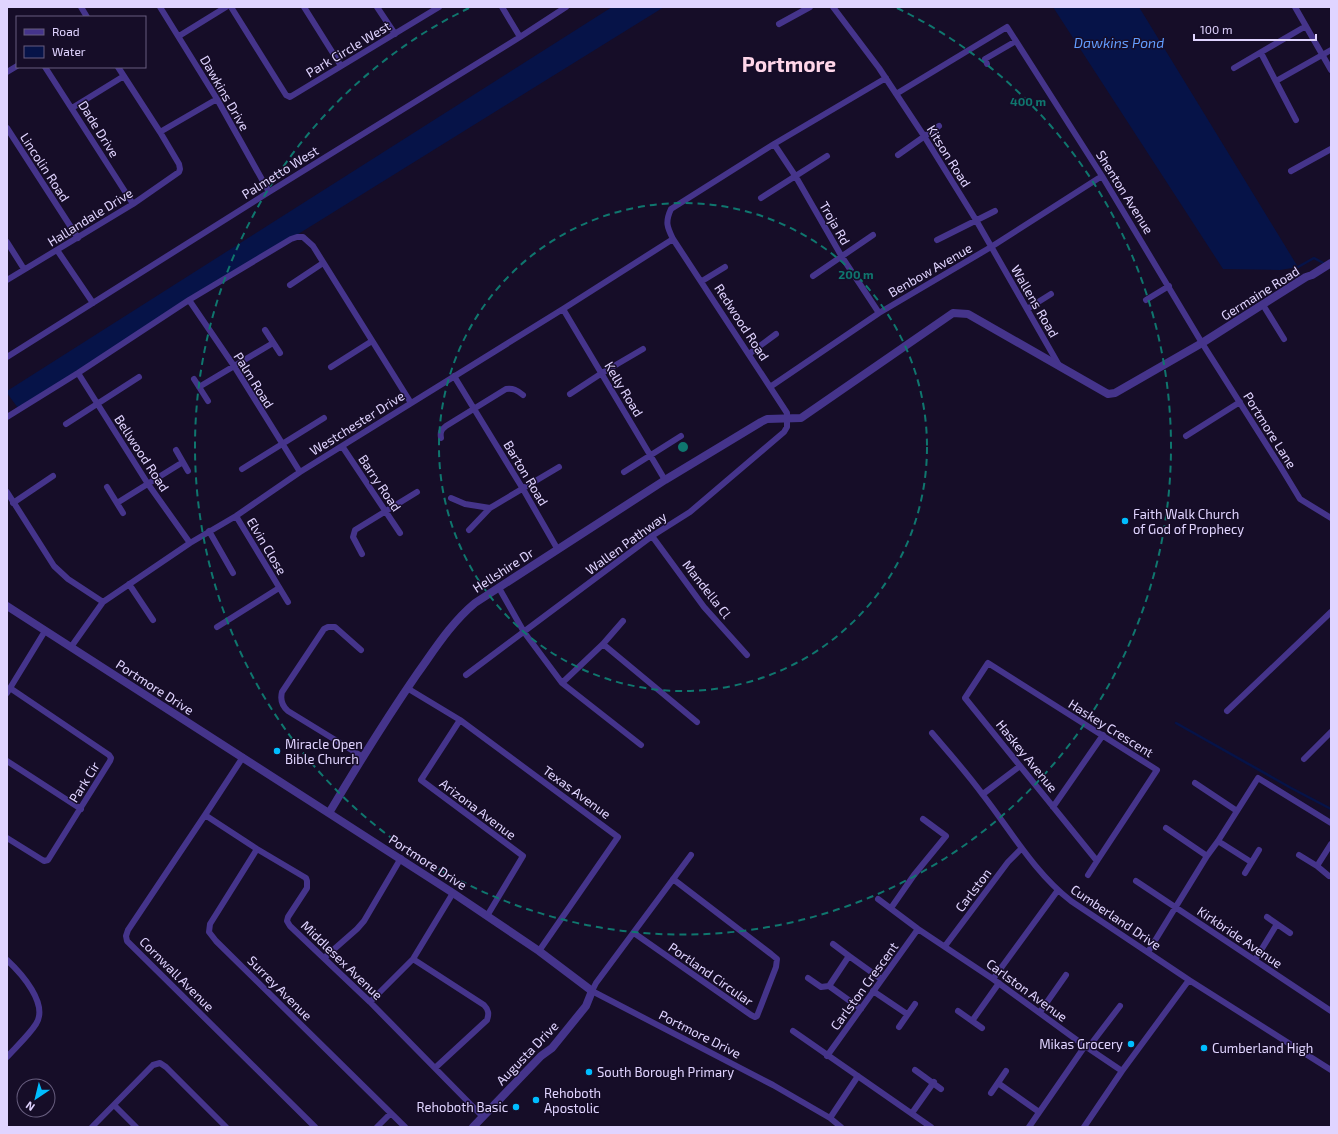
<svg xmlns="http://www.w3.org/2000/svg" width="1338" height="1134" viewBox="0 0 1338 1134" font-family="'Exo 2',sans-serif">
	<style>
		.water { fill: #061348 }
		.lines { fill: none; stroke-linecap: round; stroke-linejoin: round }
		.stream { stroke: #061348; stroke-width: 2.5 }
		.minor { stroke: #45348b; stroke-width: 6 }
		.tertiary { stroke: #45348b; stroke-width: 8 }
		.ring { fill: none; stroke: #0f766e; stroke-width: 2; stroke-dasharray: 7 5 }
		.poi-dot { fill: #00bdff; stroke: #160d28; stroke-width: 1.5 }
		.labels { text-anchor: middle; stroke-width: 3; stroke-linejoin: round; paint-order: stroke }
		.street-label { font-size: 13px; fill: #e0d4ff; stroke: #160d28 }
		.poi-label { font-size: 13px; fill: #e0d4ff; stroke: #160d28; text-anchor: start }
		.water-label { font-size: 14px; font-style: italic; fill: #629dff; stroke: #160d28 }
		.town-label { font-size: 21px; font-weight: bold; fill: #ffd6e9; stroke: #160d28 }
		.centre { fill: #0f766e; stroke: #160d28; stroke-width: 2 }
		.ring-label { font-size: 12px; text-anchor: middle; font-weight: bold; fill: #0f766e; stroke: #160d28; stroke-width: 3; stroke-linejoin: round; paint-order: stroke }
	</style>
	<rect width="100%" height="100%" fill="#160d28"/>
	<path class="water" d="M 612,7 L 664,7 L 18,408 L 7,393 L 7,391 Z
		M 1053,7 L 1139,7 L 1298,267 L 1280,270 L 1223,269 Z"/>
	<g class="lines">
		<path class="stream" d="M 1298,267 L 1314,258 L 1325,264
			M 1176,723 L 1291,788 L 1331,809"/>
		<path class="minor" d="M 81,7 L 87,17
			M 160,7 L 217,99 L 269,192
			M 231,7 L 286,95 L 290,97 L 439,7
			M 304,7 L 341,66
			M 377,7 L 395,34
			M 502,7 L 520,37
			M 833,7 L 879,68 L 924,136 L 976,220 L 1060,367
			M 1295,7 L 1331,70
			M 779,24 L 810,7
			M 179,36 L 226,7
			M 1261,53 L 1296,120
			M 987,64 L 985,59 L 1016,41
			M 45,67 L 133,204
			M 1234,68 L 1306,26
			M 7,72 L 17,66
			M 1276,81 L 1331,50
			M 896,94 L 1007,27 L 1102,176 L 1202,343 L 1280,466 L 1300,499 L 1331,518
			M 72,108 L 124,76
			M 7,128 L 78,238
			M 160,132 L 217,99
			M 774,144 L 796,177 L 842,257 L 879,313
			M 898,155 L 939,126
			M 1291,171 L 1331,149
			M 761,198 L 827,156
			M 937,240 L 995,211
			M 7,242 L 24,269
			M 57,250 L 93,303
			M 813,276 L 873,235
			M 7,280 L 133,204 L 179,172 L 180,169 L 179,164 L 160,132 L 118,67
			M 702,281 L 725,267
			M 290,285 L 323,263
			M 189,300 L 234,366 L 300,472
			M 1146,300 L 1169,286
			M 1263,305 L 1284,339
			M 563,309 L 665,480
			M 1027,309 L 1051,294
			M 265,330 L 280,353
			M 749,354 L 776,334
			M 7,357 L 269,192 L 520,37 L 566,7
			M 331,367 L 372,341
			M 78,373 L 148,484 L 190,543
			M 454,376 L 523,489 L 558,550
			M 194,379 L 208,401
			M 199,387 L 273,343
			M 770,387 L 879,313 L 991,247 L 1102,176
			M 570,394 L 602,373 L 643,349
			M 7,417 L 78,373 L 189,300 L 291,239 L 297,237 L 303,237 L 313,246 L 411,403
			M 66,424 L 139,377
			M 1186,436 L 1240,402
			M 441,438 C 440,432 441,430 446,426 L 506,389 C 513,388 517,390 523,395
			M 342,446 L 400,533
			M 176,450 L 188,471
			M 242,469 L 324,418
			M 624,472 L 681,436
			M 107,487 L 123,513
			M 7,492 L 54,566 L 68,579 L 103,602
			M 451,498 L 465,504 L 490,508
			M 13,503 L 53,476
			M 117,503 L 183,462
			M 236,516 L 288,602
			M 469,530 L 490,508 L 559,467
			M 209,531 L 233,573
			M 652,536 L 704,607 L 747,655
			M 362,554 L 353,537 L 355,530 L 417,492
			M 129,584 L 153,620
			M 499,588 L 524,632 L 562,683 L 641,745
			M 217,627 L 279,588
			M 603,644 L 697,722
			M 71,647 L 103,602 L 190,543 L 236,516 L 300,472 L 563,309 L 673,239
			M 361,650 L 335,627 L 328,627 L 324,629 L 282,692 C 280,700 282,706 288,711 L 363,757
			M 466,675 L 652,536 L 690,512 L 784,432 L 787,427 L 787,413 L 673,239 C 667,227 665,222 671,209 L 774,144 L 886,78
			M 562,683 L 603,644 L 623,621
			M 407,688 L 460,720 L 618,837 L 539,951
			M 7,693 L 45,631
			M 1227,711 L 1331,612
			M 460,720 L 421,780 L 523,856 L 487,916
			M 932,733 C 949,753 967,773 983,795 C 1011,831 1034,872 1071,901 L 1189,980 L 1331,1070
			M 243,757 L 205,815 L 128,930 L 126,936 L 127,941 L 315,1127
			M 1304,759 L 1331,732
			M 7,761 L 81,809
			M 1195,783 L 1237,811
			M 983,794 L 1020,766
			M 1053,807 L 1103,735
			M 205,815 L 257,849 L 306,878 L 307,881 L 307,888 L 288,917 L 287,921 L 290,926 L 370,1002 L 483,1117
			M 1166,828 L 1207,856
			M 7,838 L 44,861 L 48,860 L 110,761 L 111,758 L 109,755 L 10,688
			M 1218,841 L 1251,862
			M 257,849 L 210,924 L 209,932 L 216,941 L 405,1127
			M 691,855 L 596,983 L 592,991 L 773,1085 L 830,1118 L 841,1127
			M 1299,855 L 1317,866 L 1329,876
			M 1317,866 L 1331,844
			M 1245,873 L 1259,850
			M 1088,875 L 1097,861 L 1157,770 L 988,663 L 965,698 L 1097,861
			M 1136,881 L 1331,1011
			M 878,899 L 918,929 L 993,979 L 1085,1046 L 1122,1071
			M 891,908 L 914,875 L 946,836 L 923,819
			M 1267,917 L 1290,933
			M 634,933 L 751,1015 L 755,1017 L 757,1016 L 776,967 L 777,959 L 771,954 L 673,879
			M 833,944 L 849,956
			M 945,946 L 1008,862 L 1021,849
			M 1148,952 L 1207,856 L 1218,841 L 1258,778 L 1331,823
			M 324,958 L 357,929 L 364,921 L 401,858
			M 413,959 L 484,1005 C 489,1010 489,1014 487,1020 L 435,1068
			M 7,960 C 21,973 49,1004 36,1024 C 29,1035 16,1047 7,1057
			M 1255,960 L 1277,924
			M 808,978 L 821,987 L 829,986
			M 993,979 L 1058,890
			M 873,991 L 907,1014
			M 370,1002 L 413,959 L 453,893
			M 861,1009 L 829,986 L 849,956 L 881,979
			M 958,1011 L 982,1028
			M 1040,1012 L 1066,975
			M 972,1021 L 999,983
			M 899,1027 L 915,1004
			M 793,1031 L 931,1127
			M 1088,1048 L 1120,1006
			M 827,1056 L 918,929
			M 915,1070 L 941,1089
			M 998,1083 L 1039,1112
			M 991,1093 L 1006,1071
			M 114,1105 L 136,1127
			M 912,1113 L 934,1082
			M 830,1118 L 858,1076
			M 92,1127 L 153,1065 L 160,1063 L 166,1067 L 226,1127
			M 377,1127 L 391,1113
			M 1029,1127 L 1085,1046
			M 1084,1127 L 1122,1071 L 1189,980"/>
		<path class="tertiary" d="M 7,606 L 453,893 L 539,951 L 592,991 L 586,1006 L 552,1048 L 541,1056 L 473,1127
			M 329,813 C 357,766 386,719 417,674 C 435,649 451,623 475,603 L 665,480 L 761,422 L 767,419 L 801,418 L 953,313 L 968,314 L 1108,394 L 1115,393 L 1202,343 L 1306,277 L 1312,275 L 1331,263"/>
	</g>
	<g class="ring">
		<circle cx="683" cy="447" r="244"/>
		<path d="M897 8A488 488 0 1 1 469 8"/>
	</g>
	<g class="poi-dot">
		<circle cx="1125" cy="521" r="4"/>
		<circle cx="277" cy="751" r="4"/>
		<circle cx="1131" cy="1044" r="4"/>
		<circle cx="1204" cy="1048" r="4"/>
		<circle cx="589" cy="1072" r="4"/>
		<circle cx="536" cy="1100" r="4"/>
		<circle cx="516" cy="1107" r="4"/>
	</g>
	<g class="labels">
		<g class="street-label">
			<text transform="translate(348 49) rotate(-31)" y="5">Park Circle West</text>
			<text transform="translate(225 93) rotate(60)" y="5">Dawkins Drive</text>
			<text transform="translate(99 129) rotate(58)" y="5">Dade Drive</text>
			<text transform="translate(949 156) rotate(58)" y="5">Kitson Road</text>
			<text transform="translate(45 167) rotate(57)" y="5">Lincolin Road</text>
			<text transform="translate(280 172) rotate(-32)" y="5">Palmetto West</text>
			<text transform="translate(1125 192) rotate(58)" y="5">Shenton Avenue</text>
			<text transform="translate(90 217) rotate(-32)" y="5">Hallandale Drive</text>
			<text transform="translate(835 223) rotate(60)" y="5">Troja Rd</text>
			<text transform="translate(930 270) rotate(-30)" y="5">Benbow Avenue</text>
			<text transform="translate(1260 293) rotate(-32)" y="5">Germaine Road</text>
			<text transform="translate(1035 301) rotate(60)" y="5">Wallens Road</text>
			<text transform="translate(742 322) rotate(57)" y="5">Redwood Road</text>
			<text transform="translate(254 380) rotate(58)" y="5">Palm Road</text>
			<text transform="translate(624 389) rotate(59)" y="5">Kelly Road</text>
			<text transform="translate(357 423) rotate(-32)" y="5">Westchester Drive</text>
			<text transform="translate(1270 430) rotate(58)" y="5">Portmore Lane</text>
			<text transform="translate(142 453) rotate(57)" y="5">Bellwood Road</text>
			<text transform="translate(526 473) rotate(59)" y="5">Barton Road</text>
			<text transform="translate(380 483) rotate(56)" y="5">Barry Road</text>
			<text transform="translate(626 543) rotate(-36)" y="5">Wallen Pathway</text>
			<text transform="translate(267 546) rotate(59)" y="5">Elvin Close</text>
			<text transform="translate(503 570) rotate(-33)" y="5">Hellshire Dr</text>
			<text transform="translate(707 589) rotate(52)" y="5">Mandella Cl</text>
			<text transform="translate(155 687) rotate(33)" y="5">Portmore Drive</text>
			<text transform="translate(1111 728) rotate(32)" y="5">Haskey Crescent</text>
			<text transform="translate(1027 756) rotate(51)" y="5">Haskey Avenue</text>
			<text transform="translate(84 782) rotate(-58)" y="5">Park Cir</text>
			<text transform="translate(577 792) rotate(36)" y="5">Texas Avenue</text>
			<text transform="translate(478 809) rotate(37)" y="5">Arizona Avenue</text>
			<text transform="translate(428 862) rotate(33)" y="5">Portmore Drive</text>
			<text transform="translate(973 890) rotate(-53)" y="5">Carlston</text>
			<text transform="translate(1116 917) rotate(34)" y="5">Cumberland Drive</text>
			<text transform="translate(1240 937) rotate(34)" y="5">Kirkbride Avenue</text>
			<text transform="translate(342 960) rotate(44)" y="5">Middlesex Avenue</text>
			<text transform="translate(177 974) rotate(45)" y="5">Cornwall Avenue</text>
			<text transform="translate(711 974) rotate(35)" y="5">Portland Circular</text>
			<text transform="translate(864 986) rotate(-54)" y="5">Carlston Crescent</text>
			<text transform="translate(280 988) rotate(45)" y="5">Surrey Avenue</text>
			<text transform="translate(1027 990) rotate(36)" y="5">Carlston Avenue</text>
			<text transform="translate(700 1034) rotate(27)" y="5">Portmore Drive</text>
			<text transform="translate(527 1053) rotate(-46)" y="5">Augusta Drive</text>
		</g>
		<g class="poi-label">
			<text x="1133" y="519">Faith Walk Church<tspan x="1133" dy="15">of God of Prophecy</tspan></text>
			<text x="285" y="749">Miracle Open<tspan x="285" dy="15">Bible Church</tspan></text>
			<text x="1123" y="1049" text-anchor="end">Mikas Grocery</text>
			<text x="1212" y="1053">Cumberland High</text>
			<text x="597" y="1077">South Borough Primary</text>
			<text x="544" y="1098">Rehoboth<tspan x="544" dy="15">Apostolic</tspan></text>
			<text x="508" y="1112" text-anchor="end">Rehoboth Basic</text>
		</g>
		<g class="water-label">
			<text x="1119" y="48">Dawkins Pond</text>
		</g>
		<g class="town-label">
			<text x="789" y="72">Portmore</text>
		</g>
	</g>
	<circle cx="683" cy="447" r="6" class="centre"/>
	<g class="ring-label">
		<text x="1028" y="106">400 m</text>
		<text x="856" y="279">200 m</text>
	</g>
	<rect width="1338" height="1134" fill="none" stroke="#e0d4ff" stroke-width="16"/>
	<rect x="16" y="16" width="130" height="52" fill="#160d28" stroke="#675d7e"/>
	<rect x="24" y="29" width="20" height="6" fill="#45348b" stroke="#675d7e"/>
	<text x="52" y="36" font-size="12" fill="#e0d4ff">Road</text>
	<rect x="24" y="46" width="20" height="12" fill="#061348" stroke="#675d7e"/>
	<text x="52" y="56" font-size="12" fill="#e0d4ff">Water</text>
	<g transform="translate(36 1098) rotate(215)"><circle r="19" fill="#160d28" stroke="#675d7e"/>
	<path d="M0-3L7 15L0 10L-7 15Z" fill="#00bdff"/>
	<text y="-6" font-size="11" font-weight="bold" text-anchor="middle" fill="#e0d4ff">N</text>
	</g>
	<path d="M1194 34v6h122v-6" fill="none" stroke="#e0d4ff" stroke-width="2"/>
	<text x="1200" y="34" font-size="12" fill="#e0d4ff" stroke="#160d28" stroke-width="3" paint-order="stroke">100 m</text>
</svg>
